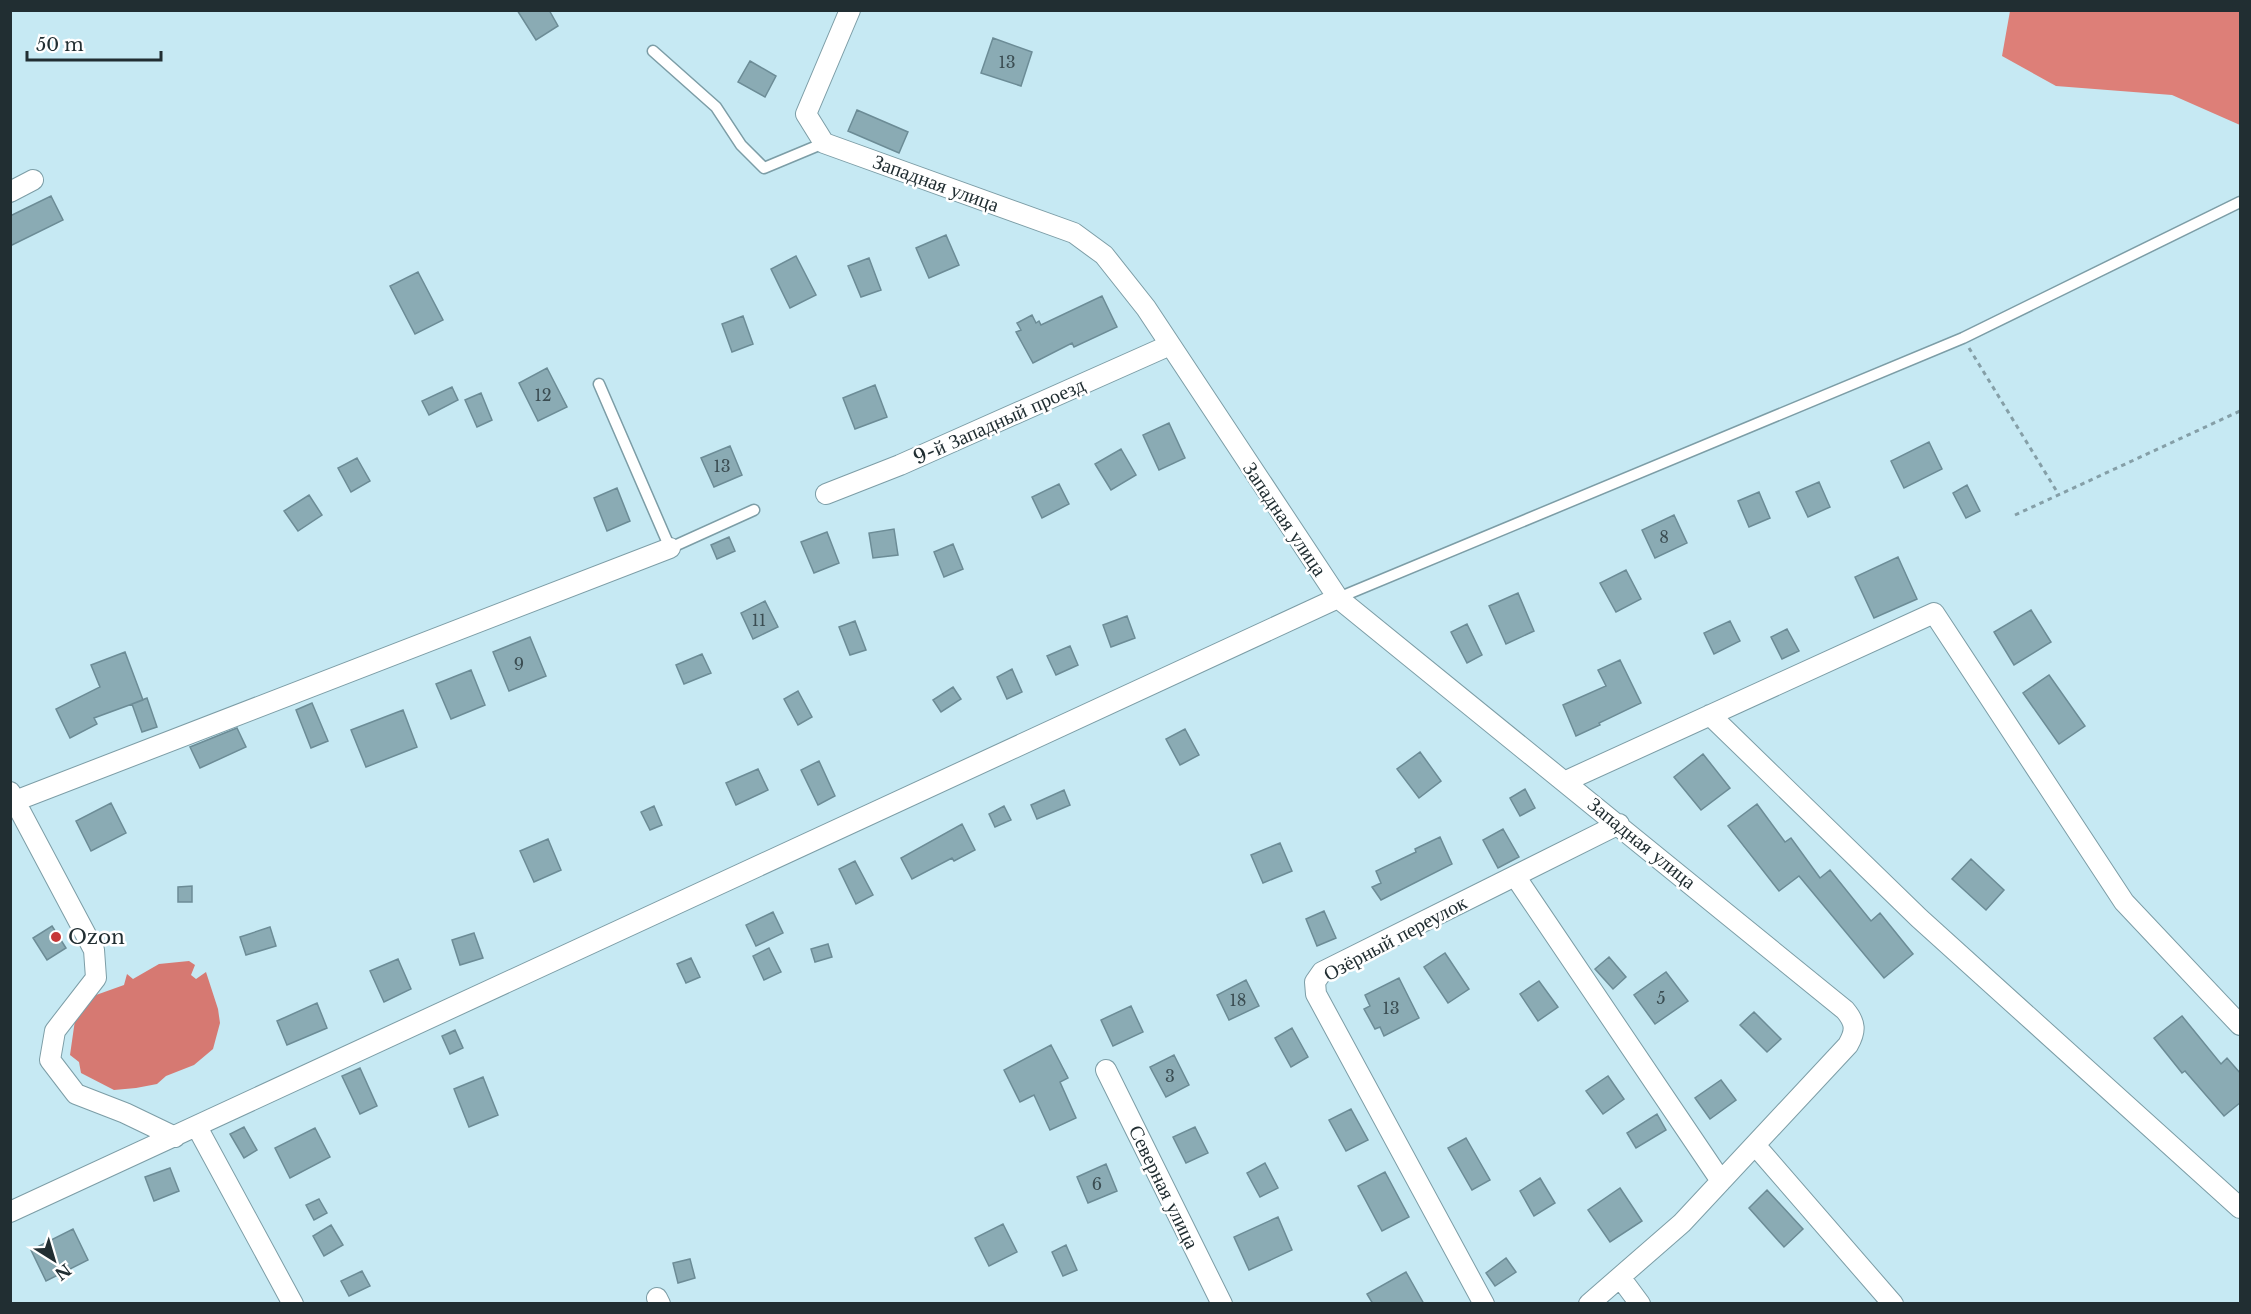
<svg xmlns="http://www.w3.org/2000/svg" width="2251" height="1314" viewBox="0 0 2251 1314" font-family="'Libre Baskerville',serif">
	<style>
		.forest { fill: #dd7f78 }
		.water { fill: #d67972 }
		.building { fill: #8aabb4; stroke: #6c8c96; stroke-width: 1.5 }
		.lines { fill: none; stroke-linecap: round; stroke-linejoin: round }
		.service-casing { stroke: #7c9da6; stroke-width: 13 }
		.minor-casing { stroke: #7c9da6; stroke-width: 22 }
		.path { stroke: #859fa7; stroke-width: 3; stroke-dasharray: 4.5 4.5; stroke-linecap: butt }
		.service { stroke: #fff; stroke-width: 10 }
		.minor { stroke: #fff; stroke-width: 20 }
		.poi-dot { fill: #c63737; stroke: #fff; stroke-width: 2 }
		.labels { text-anchor: middle; stroke-width: 5; stroke-linejoin: round; paint-order: stroke }
		.number-label { font-size: 16px; fill: #3b4d52 }
		.street-label { font-size: 20px; fill: #212e32; stroke: #fff }
		.poi-label { font-size: 20px; fill: #212e32; stroke: #fff; text-anchor: start }
	</style>
	<rect width="100%" height="100%" fill="#c6e9f3"/>
	<path class="forest" d="M 2010,11 L 2240,11 L 2240,125 L 2172,95 L 2056,86 L 2002,56 Z"/>
	<path class="water" d="M 189,961 L 195,965 L 191,975 L 196,979 L 206,972 L 218,1009 L 220,1023 L 213,1049 L 194,1065 L 166,1076 L 157,1084 L 136,1088 L 114,1090 L 81,1073 L 79,1062 L 70,1055 L 75,1020 L 96,995 L 124,985 L 127,974 L 133,979 L 159,964 Z"/>
	<path class="building" d="M 517,10 L 549,10 L 558,26 L 536,40 Z
		M 993,38 L 1032,52 L 1021,86 L 981,73 Z
		M 750,61 L 776,76 L 765,97 L 738,82 Z
		M 857,110 L 908,132 L 899,153 L 848,131 Z
		M 51,196 L 63,220 L 10,246 L 10,216 Z
		M 946,235 L 959,265 L 929,278 L 916,248 Z
		M 796,256 L 816,295 L 790,308 L 771,269 Z
		M 869,258 L 881,290 L 861,297 L 848,266 Z
		M 418,272 L 443,320 L 415,334 L 390,286 Z
		M 1102,296 L 1117,327 L 1074,347 L 1072,343 L 1033,363 L 1016,332 L 1021,330 L 1017,323 L 1032,315 L 1036,323 L 1039,321 L 1041,325 Z
		M 743,316 L 753,344 L 732,352 L 722,324 Z
		M 547,368 L 567,407 L 538,421 L 519,383 Z
		M 875,385 L 887,417 L 855,429 L 843,398 Z
		M 452,387 L 458,400 L 429,415 L 422,401 Z
		M 481,393 L 492,420 L 477,427 L 465,400 Z
		M 1169,423 L 1185,458 L 1159,470 L 1143,435 Z
		M 1929,442 L 1942,469 L 1904,488 L 1891,461 Z
		M 730,446 L 742,475 L 714,487 L 701,458 Z
		M 1121,449 L 1136,475 L 1111,490 L 1095,464 Z
		M 357,458 L 370,481 L 351,492 L 338,468 Z
		M 1819,482 L 1830,507 L 1808,517 L 1796,492 Z
		M 1059,484 L 1069,504 L 1042,518 L 1032,497 Z
		M 1967,485 L 1980,511 L 1966,518 L 1953,493 Z
		M 617,488 L 630,521 L 607,531 L 594,498 Z
		M 1759,492 L 1770,518 L 1749,527 L 1738,501 Z
		M 309,495 L 322,515 L 298,531 L 284,511 Z
		M 1674,515 L 1687,543 L 1655,558 L 1642,530 Z
		M 894,529 L 898,555 L 873,558 L 869,533 Z
		M 827,532 L 839,563 L 814,573 L 801,542 Z
		M 729,537 L 735,551 L 717,559 L 711,545 Z
		M 953,544 L 963,569 L 944,577 L 934,552 Z
		M 1898,557 L 1917,599 L 1874,618 L 1855,577 Z
		M 1626,570 L 1641,599 L 1616,612 L 1600,583 Z
		M 1518,593 L 1534,631 L 1506,644 L 1489,606 Z
		M 765,601 L 778,627 L 753,639 L 741,613 Z
		M 2031,610 L 2051,642 L 2014,665 L 1994,632 Z
		M 1127,616 L 1135,638 L 1111,647 L 1103,625 Z
		M 855,621 L 866,650 L 850,655 L 839,627 Z
		M 1730,621 L 1740,641 L 1714,654 L 1704,633 Z
		M 1467,624 L 1482,655 L 1467,663 L 1451,632 Z
		M 1787,629 L 1799,651 L 1782,659 L 1771,637 Z
		M 530,637 L 546,676 L 509,691 L 493,652 Z
		M 1070,646 L 1078,665 L 1056,675 L 1047,656 Z
		M 125,652 L 143,700 L 94,718 L 97,724 L 70,738 L 56,709 L 100,687 L 91,665 Z
		M 702,654 L 711,673 L 684,684 L 676,665 Z
		M 1620,660 L 1641,703 L 1599,723 L 1600,725 L 1576,736 L 1563,705 L 1606,686 L 1598,670 Z
		M 1012,669 L 1022,692 L 1007,699 L 997,677 Z
		M 471,670 L 485,705 L 451,719 L 436,684 Z
		M 2049,675 L 2085,726 L 2059,744 L 2023,693 Z
		M 953,687 L 961,699 L 941,712 L 933,700 Z
		M 798,691 L 812,717 L 798,725 L 784,699 Z
		M 147,698 L 157,727 L 142,732 L 132,704 Z
		M 312,703 L 328,741 L 311,748 L 296,710 Z
		M 403,710 L 417,747 L 366,767 L 351,730 Z
		M 237,728 L 246,747 L 200,768 L 190,747 Z
		M 1185,729 L 1199,755 L 1180,765 L 1166,739 Z
		M 1420,752 L 1441,781 L 1419,798 L 1397,769 Z
		M 1703,754 L 1730,788 L 1701,810 L 1674,777 Z
		M 819,761 L 835,796 L 818,805 L 801,770 Z
		M 758,769 L 768,790 L 736,805 L 726,783 Z
		M 1525,789 L 1535,808 L 1520,816 L 1510,798 Z
		M 1064,790 L 1070,805 L 1037,819 L 1031,805 Z
		M 111,803 L 126,833 L 91,851 L 76,821 Z
		M 1757,804 L 1785,842 L 1791,838 L 1820,878 L 1830,870 L 1871,921 L 1880,913 L 1913,954 L 1884,978 L 1799,876 L 1779,891 L 1728,826 Z
		M 654,806 L 662,825 L 650,830 L 641,812 Z
		M 1004,806 L 1011,820 L 995,827 L 989,814 Z
		M 962,824 L 975,850 L 954,861 L 952,858 L 912,879 L 901,858 Z
		M 1503,829 L 1519,857 L 1498,868 L 1483,840 Z
		M 1440,837 L 1452,864 L 1381,900 L 1372,887 L 1381,883 L 1376,871 L 1416,852 L 1415,849 Z
		M 548,839 L 561,870 L 534,882 L 520,851 Z
		M 1280,843 L 1292,871 L 1263,883 L 1251,855 Z
		M 1971,859 L 2004,890 L 1986,910 L 1952,879 Z
		M 855,861 L 873,895 L 856,904 L 839,869 Z
		M 192,886 L 192,902 L 178,902 L 178,887 Z
		M 1324,911 L 1336,938 L 1317,946 L 1306,919 Z
		M 773,912 L 783,933 L 756,946 L 746,925 Z
		M 52,926 L 66,948 L 47,960 L 33,938 Z
		M 270,927 L 276,946 L 246,955 L 240,937 Z
		M 474,933 L 483,958 L 460,965 L 452,940 Z
		M 828,944 L 832,957 L 815,962 L 811,949 Z
		M 769,948 L 781,972 L 764,980 L 753,956 Z
		M 1445,953 L 1469,989 L 1448,1003 L 1424,967 Z
		M 1609,957 L 1626,977 L 1613,989 L 1595,969 Z
		M 691,958 L 700,977 L 686,983 L 677,964 Z
		M 398,959 L 411,989 L 384,1002 L 370,971 Z
		M 1666,972 L 1688,1001 L 1655,1024 L 1634,995 Z
		M 1399,978 L 1419,1018 L 1384,1036 L 1380,1027 L 1375,1029 L 1364,1009 L 1370,1006 L 1365,995 Z
		M 1246,980 L 1259,1006 L 1229,1020 L 1217,995 Z
		M 1539,981 L 1558,1007 L 1538,1021 L 1520,994 Z
		M 317,1003 L 327,1028 L 287,1045 L 277,1021 Z
		M 1131,1006 L 1143,1032 L 1113,1046 L 1101,1020 Z
		M 1754,1012 L 1781,1039 L 1767,1052 L 1740,1025 Z
		M 2182,1016 L 2221,1064 L 2227,1058 L 2241,1074 L 2241,1102 L 2224,1116 L 2185,1071 L 2182,1073 L 2154,1038 Z
		M 1292,1028 L 1308,1057 L 1291,1067 L 1275,1038 Z
		M 455,1030 L 463,1048 L 450,1054 L 442,1036 Z
		M 1051,1045 L 1068,1078 L 1060,1082 L 1076,1118 L 1050,1130 L 1034,1095 L 1020,1102 L 1004,1070 Z
		M 1174,1055 L 1189,1085 L 1166,1097 L 1150,1067 Z
		M 360,1068 L 377,1106 L 360,1114 L 342,1076 Z
		M 1608,1076 L 1624,1099 L 1603,1114 L 1586,1091 Z
		M 483,1077 L 498,1115 L 469,1127 L 454,1089 Z
		M 1721,1080 L 1736,1100 L 1710,1119 L 1695,1098 Z
		M 1351,1109 L 1368,1140 L 1346,1151 L 1329,1120 Z
		M 1657,1114 L 1666,1130 L 1636,1148 L 1627,1133 Z
		M 244,1127 L 257,1150 L 244,1158 L 230,1134 Z
		M 1195,1127 L 1208,1153 L 1186,1163 L 1173,1137 Z
		M 315,1128 L 330,1157 L 290,1178 L 275,1148 Z
		M 1466,1138 L 1490,1180 L 1472,1190 L 1448,1148 Z
		M 1265,1163 L 1278,1188 L 1260,1197 L 1247,1173 Z
		M 1106,1164 L 1117,1191 L 1088,1203 L 1077,1177 Z
		M 170,1168 L 179,1191 L 154,1201 L 145,1177 Z
		M 1385,1172 L 1409,1217 L 1382,1231 L 1358,1186 Z
		M 1540,1178 L 1555,1203 L 1534,1216 L 1520,1191 Z
		M 1620,1188 L 1642,1221 L 1610,1242 L 1588,1210 Z
		M 1767,1190 L 1803,1229 L 1784,1247 L 1749,1208 Z
		M 319,1199 L 327,1213 L 314,1220 L 306,1205 Z
		M 1278,1217 L 1292,1250 L 1249,1270 L 1234,1237 Z
		M 1003,1224 L 1017,1252 L 989,1266 L 975,1238 Z
		M 331,1225 L 343,1245 L 324,1256 L 313,1236 Z
		M 73,1229 L 88,1260 L 46,1281 L 31,1250 Z
		M 1066,1245 L 1077,1270 L 1063,1276 L 1052,1252 Z
		M 1506,1258 L 1516,1272 L 1495,1286 L 1486,1273 Z
		M 690,1259 L 695,1278 L 678,1283 L 673,1263 Z
		M 362,1271 L 370,1286 L 349,1296 L 341,1281 Z
		M 1406,1272 L 1424,1304 L 1373,1304 L 1367,1294 Z"/>
	<g class="lines">
		<defs>
			<path id="service" d="M 653,51 L 716,107 L 741,145 L 764,168 L 824,143
				M 599,384 L 670,548 L 754,510
				M 1338,598 L 1963,338 L 2240,202"/>
			<path id="minor" d="M 850,10 L 806,114 L 824,143 L 1074,233 L 1104,255 L 1146,308 L 1338,598 L 1845,1010 C 1856,1023 1856,1031 1848,1045 L 1682,1223 L 1589,1304
				M 10,192 L 33,180
				M 826,494 L 900,465 L 1170,345
				M 1710,715 L 1919,918 L 2240,1208
				M 1566,781 L 1934,613 L 2124,902 L 2240,1025
				M 10,792 L 94,950 L 96,978 L 55,1031 L 50,1060 L 76,1094 L 125,1113 L 175,1137
				M 15,801 L 670,548
				M 1515,876 L 1721,1181
				M 1106,1070 L 1222,1304
				M 197,1127 L 293,1304
				M 1755,1145 L 1893,1304
				M 10,1212 L 1338,598
				M 1620,1277 L 1640,1304
				M 657,1298 L 660,1304
				M 1484,1304 L 1316,994 L 1315,982 L 1322,972 L 1619,824"/>
		</defs>
		<use href="#service" class="service-casing"/>
		<use href="#minor" class="minor-casing"/>
		<path class="path" d="M 1969,348 L 2059,495
			M 2015,515 L 2240,411"/>
		<use href="#service" class="service"/>
		<use href="#minor" class="minor"/>
	</g>
	<circle class="poi-dot" cx="56" cy="937" r="6"/>
	<g class="labels">
		<g class="number-label">
			<text x="1007" y="68">13</text>
			<text x="543" y="401">12</text>
			<text x="722" y="472">13</text>
			<text x="1664" y="543">8</text>
			<text x="759" y="626">11</text>
			<text x="519" y="670">9</text>
			<text x="1661" y="1004">5</text>
			<text x="1238" y="1006">18</text>
			<text x="1391" y="1014">13</text>
			<text x="1170" y="1082">3</text>
			<text x="1097" y="1190">6</text>
		</g>
		<g class="street-label">
			<text transform="translate(936 183) rotate(20)" y="7">Западная улица</text>
			<text transform="translate(999 421) rotate(-24)" y="7">9-й Западный проезд</text>
			<text transform="translate(1285 519) rotate(56)" y="7">Западная улица</text>
			<text transform="translate(1642 843) rotate(39)" y="7">Западная улица</text>
			<text transform="translate(1395 938) rotate(-28)" y="7">Озёрный переулок</text>
			<text transform="translate(1164 1187) rotate(64)" y="7">Северная улица</text>
		</g>
		<g class="poi-label">
			<text x="68" y="944">Ozon</text>
		</g>
	</g>
	<rect width="2251" height="1314" fill="none" stroke="#212e32" stroke-width="24"/>
	<g transform="translate(54 1260) rotate(143)" stroke="#ffffff" stroke-width="4.5" paint-order="stroke">
	<path d="M0-4.5L10 22L0 15L-10 22Z" fill="#212e32"/>
	<text y="-9" font-size="16" font-weight="bold" text-anchor="middle" fill="#212e32">N</text>
	</g>
	<path d="M27 51v9h134v-9" fill="none" stroke="#212e32" stroke-width="3"/>
	<text x="36" y="51" font-size="18" fill="#212e32" stroke="#ffffff" stroke-width="4.5" paint-order="stroke">50 m</text>
</svg>
